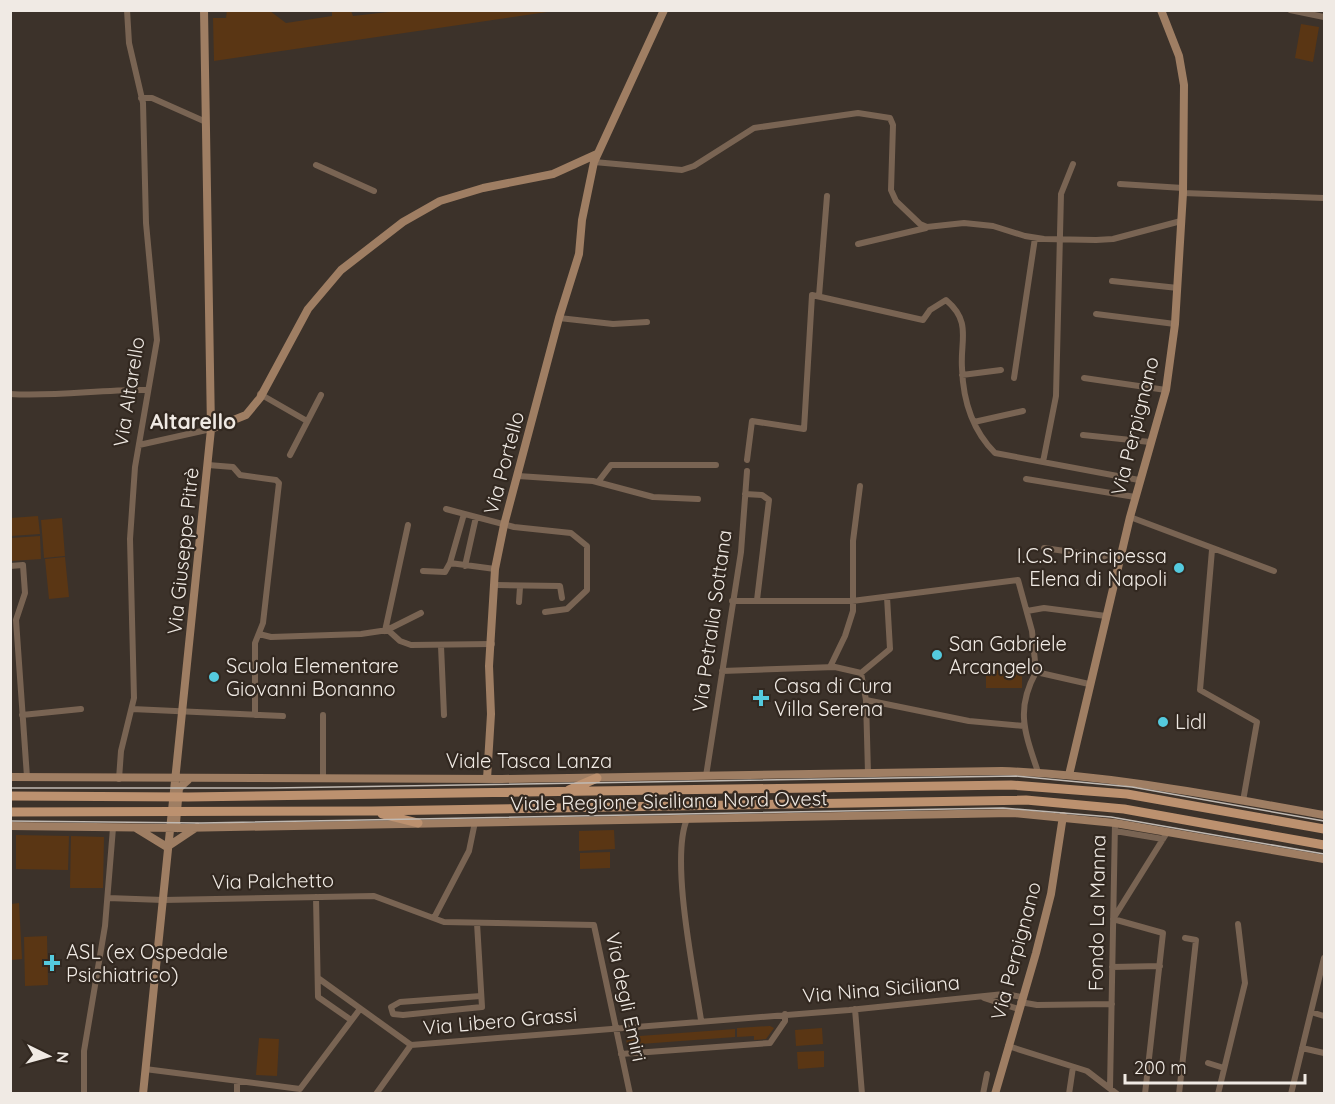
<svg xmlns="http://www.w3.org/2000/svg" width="1335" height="1104" viewBox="0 0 1335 1104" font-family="Quicksand,sans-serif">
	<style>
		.grass { fill: #5a3614 }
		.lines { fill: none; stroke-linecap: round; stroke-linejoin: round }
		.street { stroke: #796453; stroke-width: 6 }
		.secondary { stroke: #9f7e63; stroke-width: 8 }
		.primary { stroke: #bc916f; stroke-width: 9 }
		.tram { stroke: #c0b9b2; stroke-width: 1.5 }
		.poi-dot { fill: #54cade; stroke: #322820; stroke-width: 2 }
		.labels { text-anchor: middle; stroke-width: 4.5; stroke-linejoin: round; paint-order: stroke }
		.street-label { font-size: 20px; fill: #f0eae4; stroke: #322820 }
		.poi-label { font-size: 20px; fill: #f0eae4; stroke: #322820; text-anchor: start }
		.neighbourhood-label { font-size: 21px; font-weight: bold; fill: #f0eae4; stroke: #322820 }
	</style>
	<rect width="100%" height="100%" fill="#3c322a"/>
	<path class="grass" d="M 227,10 L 270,11 L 286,23 L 332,16 L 332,10 L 351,11 L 353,16 L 407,10 L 554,11 L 214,61 L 213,18 L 226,18 Z
		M 1301,24 L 1319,27 L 1313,62 L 1295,58 Z
		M 38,516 L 40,534 L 11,536 L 11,518 Z
		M 62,518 L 65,556 L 44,558 L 41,520 Z
		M 40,536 L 41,559 L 11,561 L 11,538 Z
		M 65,557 L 69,597 L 49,599 L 45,559 Z
		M 986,670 L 1022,671 L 1022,688 L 986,688 Z
		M 614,830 L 615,849 L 579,851 L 579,831 Z
		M 16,835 L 69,836 L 68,870 L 16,869 Z
		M 71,836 L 104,837 L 103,888 L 70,888 Z
		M 610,852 L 610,868 L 580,869 L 580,853 Z
		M 19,903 L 22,959 L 11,960 L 11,904 Z
		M 47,936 L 48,985 L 25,986 L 24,937 Z
		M 770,1026 L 774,1028 L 766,1039 L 754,1040 L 754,1036 L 737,1037 L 737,1028 Z
		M 822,1028 L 823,1044 L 796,1046 L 795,1030 Z
		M 735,1029 L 735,1037 L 627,1045 L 626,1037 Z
		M 259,1038 L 279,1039 L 277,1076 L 256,1075 Z
		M 824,1051 L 824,1067 L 798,1069 L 797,1052 Z"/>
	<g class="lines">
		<path class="street" d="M 1290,10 L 1324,17
			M 141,98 L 152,98 L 206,122
			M 594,162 L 682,170 L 694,166 L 754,128 L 858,113 L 890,118 L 893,125 L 891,190 L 896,201 L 920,224 L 927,227 L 964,223 L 993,226 L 1025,236 L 1044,239 L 1096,240 L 1113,239 L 1181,221
			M 316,165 L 374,191
			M 1120,184 L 1183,188
			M 1183,193 L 1324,198
			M 858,244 L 926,228
			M 1112,281 L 1178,288
			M 819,296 L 827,196
			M 1096,314 L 1175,324
			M 559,318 L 613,324 L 647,322
			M 962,375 L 1001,370
			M 1014,378 L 1035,238
			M 1084,378 L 1166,390
			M 10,394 C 57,397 102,389 148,390
			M 260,394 L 307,421
			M 974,422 L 1023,411
			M 1083,435 L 1150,442
			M 139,445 L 211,429
			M 290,455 L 321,395
			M 747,460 L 752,421 L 804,429 L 812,295 L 923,320 L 930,310 L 946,300 C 972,322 960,340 962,368 C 963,400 972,430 995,453 L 1139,480
			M 1043,462 L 1056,396 L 1061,194 L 1073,164
			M 208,465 L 233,467 L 240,475 L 276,480 L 279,483 L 263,623 L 255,643 L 255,715
			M 518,476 L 593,481 L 653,497 L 698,499
			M 1026,479 L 1135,497
			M 598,482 L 611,465 L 716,465
			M 745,494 L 762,495 L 769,500 L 757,600
			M 446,509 L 514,527 L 571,533 L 587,546 L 587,590 L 567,609 L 545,612
			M 1130,517 L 1274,571
			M 1044,548 L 1120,559
			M 1212,550 L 1200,690 L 1257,722 L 1243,801
			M 450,563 L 464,514
			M 10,566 L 23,565 L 25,593 L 16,620 L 27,777
			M 465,566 L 476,517
			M 423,571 L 445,572 L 450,563 L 495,569
			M 496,585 L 560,586 L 562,598
			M 732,601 L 852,601 L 1018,580 L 1032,631 L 1036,672
			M 519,602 L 520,587
			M 1027,611 L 1044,608 L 1106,616
			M 385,631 L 408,525
			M 385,631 L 421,613
			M 259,634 L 271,637 L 361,634 L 381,631 L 389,631 L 400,641 L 411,645 L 492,644
			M 441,646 L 444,715
			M 830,667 L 845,636 L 853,611 L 853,541 L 860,486
			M 722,671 L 835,667 L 861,673 L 866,700 L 868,773
			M 861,673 L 890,649 L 887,597
			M 866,700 L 969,721 L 1024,726
			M 132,709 L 283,716
			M 22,715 L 81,709
			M 323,715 L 323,779
			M 1038,772 C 1025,733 1015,710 1036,672 L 1089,684
			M 706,776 L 741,552 L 747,471
			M 119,779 L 121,751 L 134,698 L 130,539 L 135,467 L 157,340 L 146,223 L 143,103 L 129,43 L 127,10
			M 687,819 C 670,859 694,973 701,1020
			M 1115,831 L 1163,839
			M 316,897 L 318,997 L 351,1020
			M 108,898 L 163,900 L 374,896 L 444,922 L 594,925 L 630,1094
			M 434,918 L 469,851 L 475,822
			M 477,923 L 482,1007 L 403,1015 L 393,1014 L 391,1007 L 400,1002 L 481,996
			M 1112,967 L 1160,966
			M 318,978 L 411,1045
			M 984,998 L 1018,1009
			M 1020,1002 L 1037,1005 L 1112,1004
			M 855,1009 L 862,1094
			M 1311,1012 L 1324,1016
			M 1008,1046 L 1087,1071 L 1117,1094
			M 1302,1048 L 1324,1053
			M 621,1054 L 770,1043 L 785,1021 L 785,1014
			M 1208,1063 L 1224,1068
			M 145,1069 L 300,1089 L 360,1009
			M 1110,1088 L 1115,823
			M 84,1094 L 84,1051 L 105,926 L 113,828
			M 237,1094 L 237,1081
			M 376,1094 L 411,1045 L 849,1010 L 1004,994 L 1022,997
			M 983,1094 L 987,1074
			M 1069,1094 L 1073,1067
			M 1145,1094 L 1163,933 L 1113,919 L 1168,831
			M 1179,1094 L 1196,940 L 1185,938
			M 1218,1094 L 1245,983 L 1238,924
			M 1291,1094 L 1324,958"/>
		<path class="secondary" d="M 211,429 L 246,415 L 260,398 L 308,309 L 341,270 L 403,222 L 440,201 L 483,188 L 553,174 L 597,154
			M 1069,775 L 1130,517 L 1166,390 L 1175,324 L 1183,193 L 1184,85 L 1179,56 L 1161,10
			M 10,777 L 502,779 L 1002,771 C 1111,775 1217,796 1324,815
			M 487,779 L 491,714 L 489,666 L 495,569 L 504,525 L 559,318 L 579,254 L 582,220 L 594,162 L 664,10
			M 10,826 L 178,828 L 1013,813 L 1115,823 L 1324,859
			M 136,828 L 167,847
			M 178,828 L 176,823 L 179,788 L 188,780
			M 167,847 L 197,827
			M 143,1094 L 211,429 L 204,10
			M 995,1094 L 1036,953 L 1051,894 L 1063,816"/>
		<path class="primary" d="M 569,790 L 597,778
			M 10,796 L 188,797 L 1011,785 L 1127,794 L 1324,829
			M 10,812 L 371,811 L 1026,800 L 1124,809 L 1324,845
			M 382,814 L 418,823"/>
		<path class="tram" d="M 10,788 L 272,788 L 1016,776 L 1132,787 L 1324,821
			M 10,821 L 201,823 L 1003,808 L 1111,817 L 1324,854"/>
	</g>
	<g class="poi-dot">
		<circle cx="1179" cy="568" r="6"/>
		<circle cx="937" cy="655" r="6"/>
		<circle cx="214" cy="677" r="6"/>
		<path d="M758 689h6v6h6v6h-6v6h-6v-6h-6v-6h6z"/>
		<circle cx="1163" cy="722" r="6"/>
		<path d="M49 954h6v6h6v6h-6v6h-6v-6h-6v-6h6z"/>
	</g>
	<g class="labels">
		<g class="street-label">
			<text transform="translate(129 392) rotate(-81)" y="7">Via Altarello</text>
			<text transform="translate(1135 426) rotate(-76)" y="7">Via Perpignano</text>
			<text transform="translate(504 463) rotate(-75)" y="7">Via Portello</text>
			<text transform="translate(183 551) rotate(-84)" y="7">Via Giuseppe Pitrè</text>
			<text transform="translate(712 621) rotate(-82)" y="7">Via Petralia Sottana</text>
			<text x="529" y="768">Viale Tasca Lanza</text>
			<text transform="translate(669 801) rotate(-1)" y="7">Viale Regione Siciliana Nord Ovest</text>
			<text transform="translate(273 881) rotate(-1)" y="7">Via Palchetto</text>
			<text transform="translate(1097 913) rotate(-89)" y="7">Fondo La Manna</text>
			<text transform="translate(1016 951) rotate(-75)" y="7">Via Perpignano</text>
			<text transform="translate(881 989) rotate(-5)" y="7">Via Nina Siciliana</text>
			<text transform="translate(626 997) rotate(78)" y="7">Via degli Emiri</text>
			<text transform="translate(500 1021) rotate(-5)" y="7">Via Libero Grassi</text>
		</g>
		<g class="poi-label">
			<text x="1167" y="563" text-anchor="end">I.C.S. Principessa<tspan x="1167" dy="23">Elena di Napoli</tspan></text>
			<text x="949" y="651">San Gabriele<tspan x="949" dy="23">Arcangelo</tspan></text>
			<text x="226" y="673">Scuola Elementare<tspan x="226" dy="23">Giovanni Bonanno</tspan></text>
			<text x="774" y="693">Casa di Cura<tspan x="774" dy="23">Villa Serena</tspan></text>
			<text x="1175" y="729">Lidl</text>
			<text x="66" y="959">ASL (ex Ospedale<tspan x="66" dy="23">Psichiatrico)</tspan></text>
		</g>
		<g class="neighbourhood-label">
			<text x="193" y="429">Altarello</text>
		</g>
	</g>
	<rect width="1335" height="1104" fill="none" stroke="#f0eae4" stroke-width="24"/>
	<g transform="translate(48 1056) rotate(95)" stroke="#322820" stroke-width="4.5" paint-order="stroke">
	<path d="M0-4.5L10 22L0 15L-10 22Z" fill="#f0eae4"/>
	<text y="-9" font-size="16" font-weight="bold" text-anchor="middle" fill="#f0eae4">N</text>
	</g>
	<path d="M1125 1074v9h180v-9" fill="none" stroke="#f0eae4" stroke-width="3"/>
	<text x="1134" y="1074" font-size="18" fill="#f0eae4" stroke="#322820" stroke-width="4.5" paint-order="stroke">200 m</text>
</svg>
